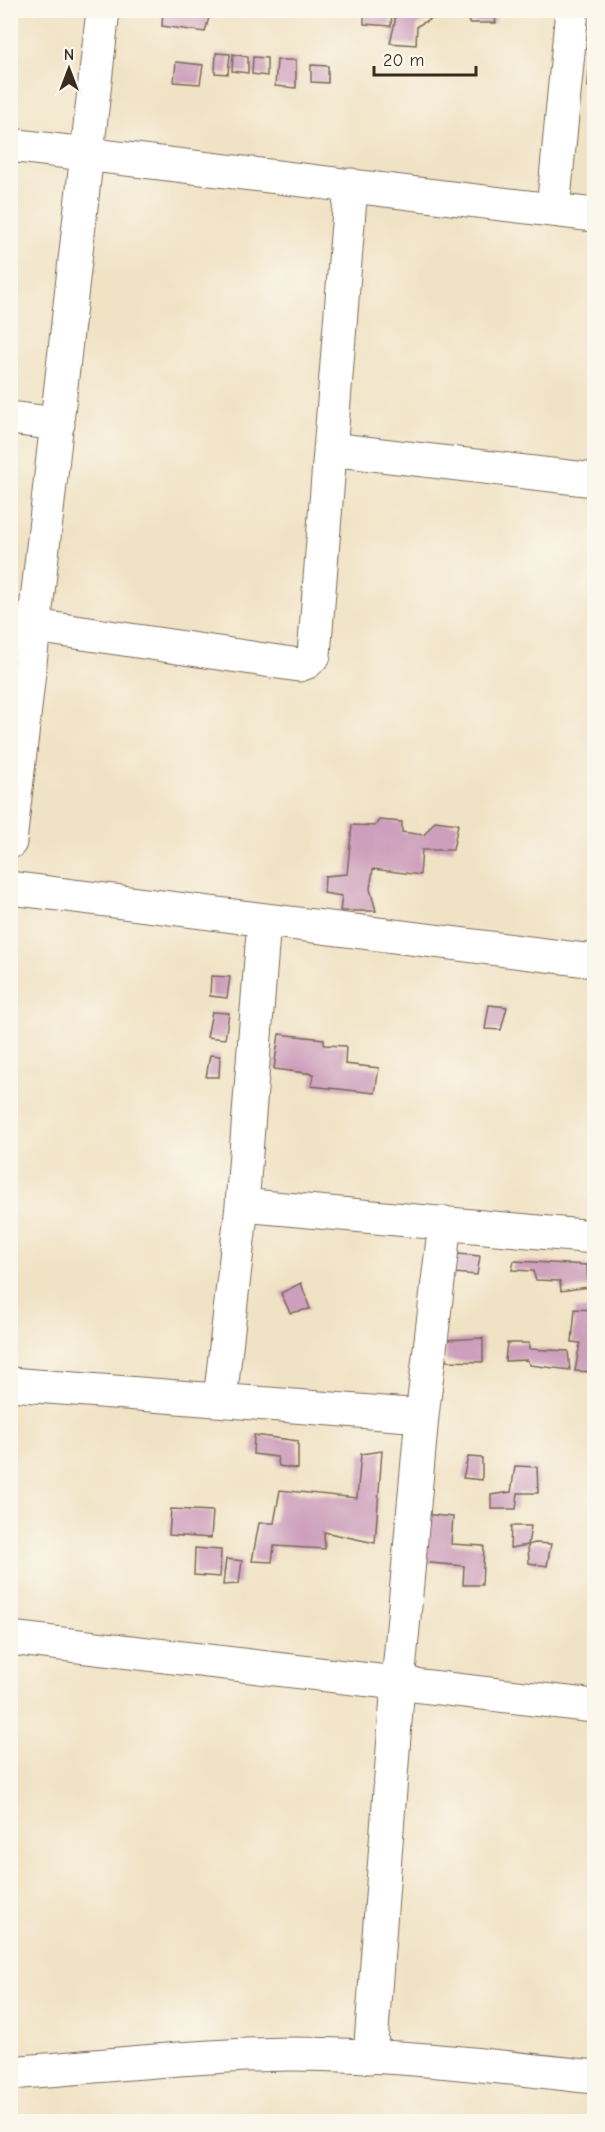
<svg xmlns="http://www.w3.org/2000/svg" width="605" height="2132" viewBox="0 0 605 2132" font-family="'Comic Neue',sans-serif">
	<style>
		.building { fill: #cd9fbc }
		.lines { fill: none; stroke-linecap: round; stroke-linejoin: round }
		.minor-casing { stroke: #7a6a58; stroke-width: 35 }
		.tertiary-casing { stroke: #7a6a58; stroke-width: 35 }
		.minor { stroke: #fff; stroke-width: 33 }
		.tertiary { stroke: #fff; stroke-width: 33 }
	</style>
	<rect width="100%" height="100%" fill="#fbf7ec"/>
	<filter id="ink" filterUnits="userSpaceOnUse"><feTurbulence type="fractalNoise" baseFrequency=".0167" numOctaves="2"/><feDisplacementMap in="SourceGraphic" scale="12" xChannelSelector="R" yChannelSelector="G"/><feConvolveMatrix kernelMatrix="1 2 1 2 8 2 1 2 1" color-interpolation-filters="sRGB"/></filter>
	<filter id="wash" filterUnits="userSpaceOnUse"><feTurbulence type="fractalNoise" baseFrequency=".008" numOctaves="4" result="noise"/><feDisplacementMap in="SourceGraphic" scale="24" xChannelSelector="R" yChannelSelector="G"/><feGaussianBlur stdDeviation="1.35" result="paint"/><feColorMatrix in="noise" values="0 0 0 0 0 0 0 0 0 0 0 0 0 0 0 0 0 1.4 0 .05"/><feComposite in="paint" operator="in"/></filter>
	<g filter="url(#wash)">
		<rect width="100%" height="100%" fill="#f0e2c4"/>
		<g id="blocks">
			<path class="building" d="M 163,10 L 188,12 L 211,10 L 205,32 L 162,26 Z
				M 364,10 L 392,10 L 391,26 L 364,24 Z
				M 394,10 L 433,10 L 433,18 L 417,26 L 416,45 L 390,43 L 395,22 Z
				M 467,10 L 494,10 L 496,23 L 469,23 Z
				M 216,53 L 230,54 L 228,74 L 215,73 Z
				M 233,54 L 248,57 L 248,73 L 232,71 Z
				M 253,57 L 267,58 L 267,76 L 252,74 Z
				M 277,60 L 296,60 L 296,88 L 275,86 Z
				M 176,62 L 203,65 L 200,84 L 174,82 Z
				M 311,65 L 328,66 L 328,83 L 311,82 Z
				M 589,70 L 594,71 L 594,87 L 588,87 Z
				M 379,820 L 402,822 L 402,832 L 424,835 L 435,821 L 458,824 L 453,850 L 422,850 L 420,875 L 373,869 L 370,889 L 376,911 L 340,911 L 342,896 L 324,893 L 325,876 L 347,874 L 352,825 L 375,826 Z
				M 211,976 L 230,977 L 227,998 L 210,996 Z
				M 489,1005 L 507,1007 L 501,1030 L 485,1029 Z
				M 212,1012 L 229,1013 L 225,1039 L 207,1037 Z
				M 279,1034 L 324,1039 L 324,1045 L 346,1046 L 345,1064 L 379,1068 L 375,1093 L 311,1086 L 314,1074 L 274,1069 Z
				M 210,1055 L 220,1056 L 219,1077 L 206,1077 Z
				M 458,1254 L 480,1256 L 477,1275 L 454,1273 Z
				M 514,1261 L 587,1265 L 588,1287 L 561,1291 L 560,1281 L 536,1280 L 533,1271 L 512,1270 Z
				M 301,1283 L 310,1309 L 290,1313 L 281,1293 Z
				M 575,1309 L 594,1310 L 594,1372 L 575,1371 L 580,1343 L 572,1342 Z
				M 483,1338 L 483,1362 L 446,1361 L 446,1340 Z
				M 507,1343 L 529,1343 L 529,1349 L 568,1351 L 570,1370 L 530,1365 L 527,1360 L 505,1361 Z
				M 254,1435 L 298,1441 L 298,1469 L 279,1466 L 277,1457 L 253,1454 Z
				M 382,1451 L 375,1543 L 324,1532 L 325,1549 L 274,1546 L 272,1562 L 252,1561 L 259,1523 L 274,1523 L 280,1490 L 357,1498 L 361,1454 Z
				M 468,1457 L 482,1458 L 482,1480 L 463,1478 Z
				M 515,1466 L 537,1467 L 538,1493 L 518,1493 L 516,1509 L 491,1509 L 491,1495 L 511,1492 Z
				M 171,1509 L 213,1511 L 211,1538 L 169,1535 Z
				M 421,1514 L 453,1517 L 451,1544 L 484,1546 L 482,1585 L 463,1585 L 464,1566 L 419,1562 Z
				M 511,1526 L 531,1526 L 528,1545 L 510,1548 Z
				M 535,1543 L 551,1544 L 547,1566 L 529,1563 L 528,1545 Z
				M 195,1548 L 221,1550 L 220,1577 L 194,1575 Z
				M 226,1559 L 242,1561 L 239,1584 L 223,1585 Z"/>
		</g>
	</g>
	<g filter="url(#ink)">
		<use href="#blocks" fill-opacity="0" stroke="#7a6a58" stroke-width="1.5"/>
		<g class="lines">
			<defs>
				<path id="minor" d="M 10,145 L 594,215
					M 553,210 L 572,10
					M 10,418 L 58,424
					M 330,449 L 594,480
					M 35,626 L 299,665 L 307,662 L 314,655 L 351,185
					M 10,842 L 103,10
					M 10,888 L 594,961
					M 242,1205 L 594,1237
					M 10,1384 L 422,1416
					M 220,1400 L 242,1205 L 264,920
					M 10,1638 L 594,1706
					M 370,2057 L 398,1683 L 422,1416 L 445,1223"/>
				<path id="tertiary" d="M 10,2073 C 104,2066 198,2055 291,2054 C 393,2054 494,2066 594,2077"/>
			</defs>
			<use href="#minor" class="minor-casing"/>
			<use href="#tertiary" class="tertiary-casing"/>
			<use href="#minor" class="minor"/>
			<use href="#tertiary" class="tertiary"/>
		</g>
	</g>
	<rect width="605" height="2132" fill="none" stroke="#fbf7ec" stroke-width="36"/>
	<g transform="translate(69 69)" stroke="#fbf7ec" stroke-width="4.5" paint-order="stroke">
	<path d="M0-4.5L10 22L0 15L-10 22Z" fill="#3b2a1e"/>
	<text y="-9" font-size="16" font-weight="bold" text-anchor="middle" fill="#3b2a1e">N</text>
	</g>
	<path d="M374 66v9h102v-9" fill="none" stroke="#3b2a1e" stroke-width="3"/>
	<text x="383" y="66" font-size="18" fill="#3b2a1e" stroke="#fbf7ec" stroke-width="4.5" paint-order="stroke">20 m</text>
</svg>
